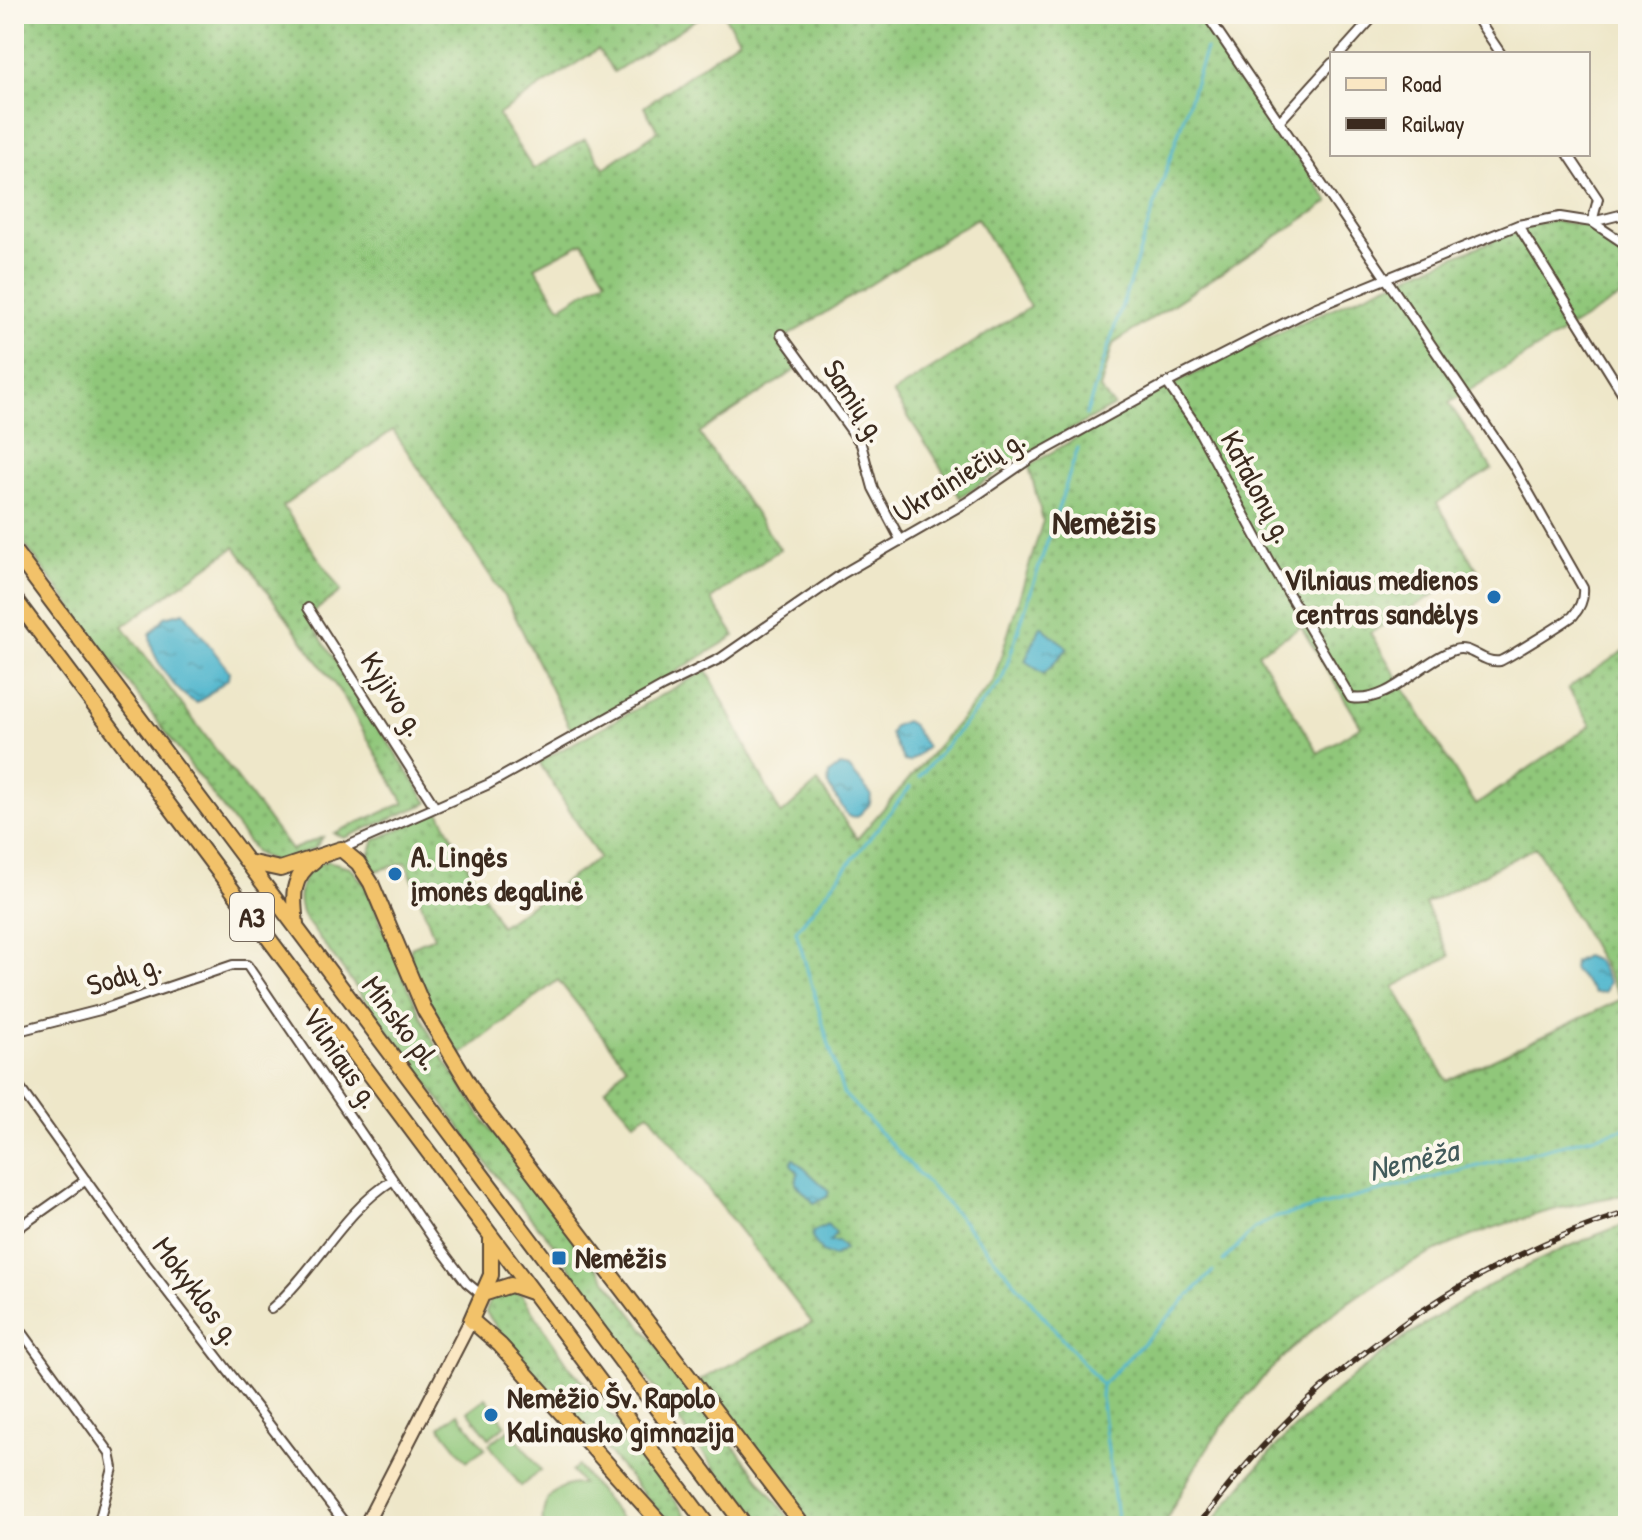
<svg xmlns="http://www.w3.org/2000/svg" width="1642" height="1540" viewBox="0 0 1642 1540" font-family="'Patrick Hand',sans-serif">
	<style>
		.grass { fill: url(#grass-dots); stroke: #66784c; stroke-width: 2; fill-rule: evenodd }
		.pitch { fill: #90c77a; stroke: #66784c; stroke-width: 2 }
		.water { fill: url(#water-ripples); stroke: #457076; stroke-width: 2 }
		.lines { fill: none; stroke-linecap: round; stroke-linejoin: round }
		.stream { stroke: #4fb6cd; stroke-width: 3 }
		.minor-casing { stroke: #564638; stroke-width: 12 }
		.secondary-casing { stroke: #564638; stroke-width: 16 }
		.trunk-casing { stroke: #564638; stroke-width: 18 }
		.minor { stroke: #fff; stroke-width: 8 }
		.secondary { stroke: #fae7c3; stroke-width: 12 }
		.trunk { stroke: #f2c26a; stroke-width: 14 }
		.rail-casing { stroke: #3b2a1e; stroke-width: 6 }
		.rail { stroke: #fbf7ec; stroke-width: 3; stroke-dasharray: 9; stroke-linecap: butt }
		.poi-dot { fill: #1f6fb2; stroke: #fbf7ec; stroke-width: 3 }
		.labels { text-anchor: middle; stroke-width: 8; stroke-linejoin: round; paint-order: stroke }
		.shield { fill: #fbf7ec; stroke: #75685c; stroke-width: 2 }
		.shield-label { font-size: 28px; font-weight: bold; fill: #3b2a1e }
		.street-label { font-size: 30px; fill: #3b2a1e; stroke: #fbf7ec }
		.poi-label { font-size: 30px; font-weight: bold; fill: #3b2a1e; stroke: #fbf7ec; text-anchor: start }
		.water-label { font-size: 32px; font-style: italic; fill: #425b5b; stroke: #fbf7ec }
		.quarter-label { font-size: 34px; font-weight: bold; fill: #3b2a1e; stroke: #fbf7ec }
	</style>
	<defs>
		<pattern id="grass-dots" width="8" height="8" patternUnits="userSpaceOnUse" patternTransform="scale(2)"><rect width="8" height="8" fill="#90c77a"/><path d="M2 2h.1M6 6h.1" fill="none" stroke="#77a263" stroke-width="1.8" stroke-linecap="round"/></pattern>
		<pattern id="water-ripples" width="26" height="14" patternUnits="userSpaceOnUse" patternTransform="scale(2)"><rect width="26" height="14" fill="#4fb6cd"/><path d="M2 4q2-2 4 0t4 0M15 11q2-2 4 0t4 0" fill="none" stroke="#4394a6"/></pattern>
	</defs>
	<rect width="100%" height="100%" fill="#fbf7ec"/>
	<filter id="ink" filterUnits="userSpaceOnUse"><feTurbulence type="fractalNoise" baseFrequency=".0125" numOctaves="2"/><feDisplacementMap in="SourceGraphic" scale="16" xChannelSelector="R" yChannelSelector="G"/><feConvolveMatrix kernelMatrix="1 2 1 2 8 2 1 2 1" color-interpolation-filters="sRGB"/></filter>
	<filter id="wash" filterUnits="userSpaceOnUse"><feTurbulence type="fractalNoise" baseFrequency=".006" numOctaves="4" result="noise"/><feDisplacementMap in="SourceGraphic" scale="32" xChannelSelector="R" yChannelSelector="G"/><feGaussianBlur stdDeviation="1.8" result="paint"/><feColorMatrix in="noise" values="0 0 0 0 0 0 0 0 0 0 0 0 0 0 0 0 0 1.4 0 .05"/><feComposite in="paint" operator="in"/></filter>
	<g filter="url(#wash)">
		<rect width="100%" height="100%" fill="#eee7c9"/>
		<path class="grass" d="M 14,14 L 705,14 L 614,72 L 598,49 L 498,115 L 533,169 L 585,139 L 604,168 L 658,131 L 644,107 L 739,39 L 723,14 L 1201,14 L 1329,202 L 1113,344 L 1100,389 L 1114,406 L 1032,451 L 960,497 L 893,393 L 1030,307 L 977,218 L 778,342 L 797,369 L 699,433 L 780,549 L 711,599 L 735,636 L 573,734 L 509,604 L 393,430 L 283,506 L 341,591 L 307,617 L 428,803 L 344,838 L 334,833 L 404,803 L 345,699 L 235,547 L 123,626 L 291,850 L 323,837 L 315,848 L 278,863 L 257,854 L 14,530 ZM 583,242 L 606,279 L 560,307 L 535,267 Z
			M 1554,221 L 1589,226 L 1628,252 L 1628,292 L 1449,403 L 1492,469 L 1437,503 L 1477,569 L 1370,633 L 1476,805 L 1591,725 L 1568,688 L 1628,648 L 1628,1194 C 1459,1223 1327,1287 1222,1427 C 1199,1458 1181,1492 1163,1526 L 812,1526 L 700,1380 L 812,1323 L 649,1113 L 634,1122 L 605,1089 L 626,1066 L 558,980 L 458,1057 L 410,963 L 411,947 L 434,937 L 406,862 L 372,872 L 368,858 L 375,840 L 439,811 L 500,926 L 599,858 L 539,762 L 707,670 L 781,815 L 818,782 L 857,839 L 993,682 L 1043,521 L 1029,466 C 1187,369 1362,292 1535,224 ZM 1301,627 L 1361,726 L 1318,753 L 1258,653 ZM 1536,847 L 1622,999 L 1447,1081 L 1394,987 L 1450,956 L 1425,904 Z
			M 327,861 L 350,867 L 365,885 L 419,1012 L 441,1055 L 483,1119 L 795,1526 L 758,1526 L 614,1334 L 555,1246 L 506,1189 L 303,916 C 294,892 302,870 327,861 Z
			M 1628,1223 L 1628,1526 L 1210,1526 C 1311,1386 1467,1281 1628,1223 Z
			M 503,1289 L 522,1295 L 571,1369 L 599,1398 L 694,1526 L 670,1526 L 609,1453 L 512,1349 L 486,1312 L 491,1295 Z"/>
		<path class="pitch" d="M 486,1398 L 506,1425 L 489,1438 L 468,1411 Z
			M 458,1413 L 485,1448 L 467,1461 L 440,1427 Z
			M 510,1429 L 541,1470 L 521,1486 L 489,1444 Z
			M 578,1466 L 627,1526 L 543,1526 C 540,1500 556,1483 582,1484 L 571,1471 Z"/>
		<path class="water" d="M 184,612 L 229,671 L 228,679 L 197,703 C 176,694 150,657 150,634 L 165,617 Z
			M 1041,626 L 1068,648 L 1044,674 L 1025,661 Z
			M 905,721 L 912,725 L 927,747 L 909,762 L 904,761 L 890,734 L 894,726 Z
			M 840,766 L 849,768 L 871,794 L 870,804 L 857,817 L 848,816 L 828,785 L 829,774 Z
			M 1585,956 L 1597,961 L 1609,982 L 1605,992 L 1595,993 L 1573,969 L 1574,962 Z
			M 793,1158 L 829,1191 L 827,1197 L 814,1203 L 796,1184 L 798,1173 L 791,1164 Z
			M 827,1224 L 836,1233 L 830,1242 L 838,1242 L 845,1249 L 833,1257 L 822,1252 L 812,1238 L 813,1232 Z"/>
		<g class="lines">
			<path class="stream" d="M 1086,415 L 1206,49
				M 919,777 L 1002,680 L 1078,448
				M 910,787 L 796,931 L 843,1093 L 959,1217 L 1102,1385
				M 1223,1261 L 1255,1228 L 1274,1218 L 1628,1128
				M 1118,1526 L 1101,1397 L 1102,1385 L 1213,1271"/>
		</g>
	</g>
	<g filter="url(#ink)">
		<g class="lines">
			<defs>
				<path id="minor" d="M 1474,14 L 1501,54
					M 1340,54 L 1376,14
					M 1279,122 L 1332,63
					M 1568,154 L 1598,199 L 1592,222
					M 1592,222 L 1628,246
					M 1518,225 L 1628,402
					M 781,334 L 861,444 L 873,488 L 901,541
					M 1167,383 L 1194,422 L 1271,564 L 1351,698 C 1390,704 1419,662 1454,650 C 1470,644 1482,664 1500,661 C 1506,659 1567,621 1573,616 C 1580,608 1584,598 1583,588 L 1513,465 L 1206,14
					M 308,608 L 435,807
					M 341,849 L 489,784 L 662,687 L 721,658 L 842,574 L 967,502 L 1031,458 L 1167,383 L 1314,308 L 1518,225 L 1560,217 L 1592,222 L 1628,213
					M 14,1032 L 100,1010 L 233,965 L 247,965 L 432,1237 L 466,1282 L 483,1296
					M 14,1080 L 140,1256 L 347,1526
					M 14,1231 L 86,1180
					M 271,1309 C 317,1269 342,1212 393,1180
					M 14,1321 L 110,1453 L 113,1468 L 98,1526"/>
				<path id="secondary" d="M 365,1526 L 471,1320"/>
				<path id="trunk" d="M 14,551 L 745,1526
					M 14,598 L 708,1526
					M 248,862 L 280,869 L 341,849 L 358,863 L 371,883 L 425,1011 L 482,1106 L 803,1526
					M 296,924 C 293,898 290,878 314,861
					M 491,1239 L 491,1275 L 471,1320 L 500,1345 L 663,1526
					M 486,1293 L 511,1285 L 534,1293"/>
			</defs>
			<use href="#minor" class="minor-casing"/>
			<use href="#secondary" class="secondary-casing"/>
			<use href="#trunk" class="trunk-casing"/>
			<use href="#minor" class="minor"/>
			<use href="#secondary" class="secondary"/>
			<use href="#trunk" class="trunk"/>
			<defs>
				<path id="rail" d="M 1198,1526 C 1301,1382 1458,1265 1628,1212"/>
			</defs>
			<use href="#rail" class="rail-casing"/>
			<use href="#rail" class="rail"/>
		</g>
	</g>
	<g class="poi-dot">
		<circle cx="1494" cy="597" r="8"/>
		<circle cx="395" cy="874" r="8"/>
		<rect x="551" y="1250" width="16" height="16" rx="4"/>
		<circle cx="491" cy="1415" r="8"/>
	</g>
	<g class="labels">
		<rect class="shield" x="230" y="893" width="44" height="48" rx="6"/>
		<g class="shield-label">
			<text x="252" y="927">A3</text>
		</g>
		<g class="street-label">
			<text transform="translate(855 401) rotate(57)" y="10">Samių g.</text>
			<text transform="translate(959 476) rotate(-32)" y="10">Ukrainiečių g.</text>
			<text transform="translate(1257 487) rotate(62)" y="10">Katalonų g.</text>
			<text transform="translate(393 694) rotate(57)" y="10">Kyjivo g.</text>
			<text transform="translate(124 975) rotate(-18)" y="10">Sodų g.</text>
			<text transform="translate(401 1023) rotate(53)" y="10">Minsko pl.</text>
			<text transform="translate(341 1058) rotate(56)" y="10">Vilniaus g.</text>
			<text transform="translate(197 1291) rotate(53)" y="10">Mokyklos g.</text>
		</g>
		<g class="poi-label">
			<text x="1478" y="590" text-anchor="end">Vilniaus medienos<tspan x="1478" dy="34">centras sandėlys</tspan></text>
			<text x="411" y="867">A. Lingės<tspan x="411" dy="34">įmonės degalinė</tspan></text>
			<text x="575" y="1268">Nemėžis</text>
			<text x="507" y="1408">Nemėžio Šv. Rapolo<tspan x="507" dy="34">Kalinausko gimnazija</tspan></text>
		</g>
		<g class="water-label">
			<text transform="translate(1413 1160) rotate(-14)" y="11">Nemėža</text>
		</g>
		<g class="quarter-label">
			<text x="1104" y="534">Nemėžis</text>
		</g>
	</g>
	<rect width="1642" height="1540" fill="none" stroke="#fbf7ec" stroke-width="48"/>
	<rect x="1330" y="52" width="260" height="104" fill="#fbf7ec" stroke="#aea59a" stroke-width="2"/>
	<rect x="1346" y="78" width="40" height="12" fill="#fae7c3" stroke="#aea59a" stroke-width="2"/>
	<text x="1402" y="92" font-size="24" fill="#3b2a1e">Road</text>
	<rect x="1346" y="118" width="40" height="12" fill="#3b2a1e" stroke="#aea59a" stroke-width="2"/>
	<text x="1402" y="132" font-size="24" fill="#3b2a1e">Railway</text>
</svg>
